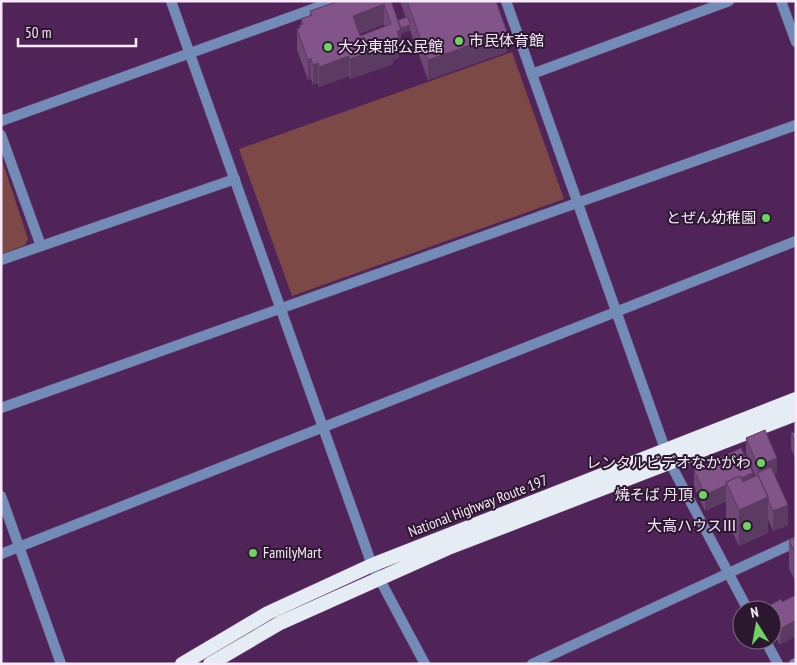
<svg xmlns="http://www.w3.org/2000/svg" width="797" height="665" viewBox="0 0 797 665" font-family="'PT Sans Narrow','Noto Sans JP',sans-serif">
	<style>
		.green { fill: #7d4947 }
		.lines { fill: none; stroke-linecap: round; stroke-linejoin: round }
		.minor-casing { stroke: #6b4472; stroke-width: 11 }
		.tertiary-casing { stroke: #6b4472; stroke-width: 11 }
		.trunk-casing { stroke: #6b4472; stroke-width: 15 }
		.minor { stroke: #728bb7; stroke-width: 10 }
		.tertiary { stroke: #728bb7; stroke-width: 10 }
		.trunk { stroke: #e6ecf4; stroke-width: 14 }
		.wall { fill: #704877; fill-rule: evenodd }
		.shaded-wall { fill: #5b3b61 }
		.building { fill: #82548a; stroke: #5b3b61; fill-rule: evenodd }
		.poi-dot { fill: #6ed361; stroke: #2b182f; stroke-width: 2 }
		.labels { text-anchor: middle; stroke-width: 4; stroke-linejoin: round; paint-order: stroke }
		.poi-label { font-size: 15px; fill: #f9e9fc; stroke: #2b182f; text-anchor: end }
		.street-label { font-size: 15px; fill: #f9e9fc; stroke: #2b182f }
	</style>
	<rect width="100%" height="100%" fill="#502458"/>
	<path class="green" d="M 512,52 L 564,199 L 292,296 L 239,149 Z
		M 1,157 L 28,239 L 25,245 L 1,254 Z"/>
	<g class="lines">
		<defs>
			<path id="minor" d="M 532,74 L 729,1
				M 1,135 L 41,246
				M 1,260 L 235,179
				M 1,408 L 796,125
				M 794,664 L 796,663"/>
			<path id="tertiary" d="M 171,1 L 372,565 L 425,664
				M 506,1 L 670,463 L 748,610
				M 781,1 L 796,42
				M 1,121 L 335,1
				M 1,496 L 61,664
				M 1,554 L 796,241
				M 765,640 L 778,664
				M 532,664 L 796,542"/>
			<path id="trunk" d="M 182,664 L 268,613 L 372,565 L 796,399
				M 210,664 L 280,623 L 448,548 L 796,414"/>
		</defs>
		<use href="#minor" class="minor-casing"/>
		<use href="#tertiary" class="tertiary-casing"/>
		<use href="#trunk" class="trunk-casing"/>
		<use href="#minor" class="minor"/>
		<use href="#tertiary" class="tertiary"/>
		<use href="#trunk" class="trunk"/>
	</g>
	<path class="wall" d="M 391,1 L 398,20 L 406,18 L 400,1 L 496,1 L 507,52 L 428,80 L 410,30 L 401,34 L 401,50 L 399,51 L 399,58 L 393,60 L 393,64 L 350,79 L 349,76 L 319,87 L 318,83 L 313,85 L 311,79 L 308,80 L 297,50 L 297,29 L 299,29 L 299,26 L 301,25 L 301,19 L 310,16 L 310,11 ZM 384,24 L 385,27 L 360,36 L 359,34 Z
		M 796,432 L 796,460 L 791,449 L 791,433 Z
		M 746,438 L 777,473 L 774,474 L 788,525 L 773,531 L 768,519 L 768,533 L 739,546 L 726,519 L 726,501 L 705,511 L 694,486 L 694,470 L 753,477 L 755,476 L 746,453 Z
		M 796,537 L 796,582 L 789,569 L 789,541 Z
		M 781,599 L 780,645 L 772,631 L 772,610 L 767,610 L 767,607 Z"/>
	<path class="shaded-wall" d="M 384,4 L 384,24 L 353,36 L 353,16 Z
		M 410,25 L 410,30 L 401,34 L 401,50 L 399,51 L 399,58 L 393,60 L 393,64 L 350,79 L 350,59 L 392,40 L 396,30 Z
		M 507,32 L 507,52 L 428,80 L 428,60 Z
		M 349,56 L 349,76 L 319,87 L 319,67 Z
		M 311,58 L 311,79 L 308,80 L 308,60 Z
		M 318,63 L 318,83 L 313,85 L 313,65 Z
		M 777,458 L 777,473 L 760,480 L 758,475 L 758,466 Z
		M 753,473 L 753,489 L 727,485 Z
		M 726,485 L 726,501 L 705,511 L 705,495 Z
		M 768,497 L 768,533 L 739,546 L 739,510 Z
		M 788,505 L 788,525 L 773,531 L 773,511 Z
		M 796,620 L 796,636 L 780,645 L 780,629 Z"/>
	<path class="building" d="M 339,1 L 391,1 L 401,30 L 397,31 L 399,37 L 392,40 L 393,44 L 350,59 L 349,56 L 319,67 L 318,63 L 313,65 L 311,58 L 308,60 L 297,29 L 300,28 L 299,26 L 303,24 L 301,19 L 312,15 L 310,11 ZM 384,4 L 391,24 L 360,36 L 353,16 Z
		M 407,1 L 496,1 L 507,32 L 428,60 Z
		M 408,17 L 410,25 L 401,28 L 398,20 Z
		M 765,430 L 777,458 L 758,466 L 746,438 Z
		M 796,432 L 796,445 L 791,433 Z
		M 741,448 L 753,473 L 741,478 L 740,476 L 726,482 L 726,485 L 705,495 L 694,470 Z
		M 771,467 L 788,505 L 773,511 L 768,499 L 768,497 L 757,473 Z
		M 758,475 L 768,497 L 739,510 L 726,482 L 740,476 L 743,482 Z
		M 796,537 L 796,554 L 789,541 Z
		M 796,595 L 796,620 L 780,629 L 772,615 L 772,610 L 769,610 L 767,607 L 781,599 L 782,602 Z"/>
	<g class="poi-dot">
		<circle cx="459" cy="41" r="5"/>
		<circle cx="328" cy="47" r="5"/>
		<circle cx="766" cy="218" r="5"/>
		<circle cx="761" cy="463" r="5"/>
		<circle cx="703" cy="495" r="5"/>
		<circle cx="747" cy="526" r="5"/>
		<circle cx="253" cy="553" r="5"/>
	</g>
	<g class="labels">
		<g class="poi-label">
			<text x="469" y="46" text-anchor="start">市民体育館</text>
			<text x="338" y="52" text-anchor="start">大分東部公民館</text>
			<text x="756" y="223">とぜん幼稚園</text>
			<text x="751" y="468">レンタルビデオなかがわ</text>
			<text x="693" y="500">焼そば 丹頂</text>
			<text x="737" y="531">大高ハウスⅢ</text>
			<text x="263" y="558" text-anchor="start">FamilyMart</text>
		</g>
		<g class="street-label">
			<text transform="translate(478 506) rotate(-21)" y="5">National Highway Route 197</text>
		</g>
	</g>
	<rect width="797" height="665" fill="none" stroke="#f9e9fc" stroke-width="5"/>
	<g transform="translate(757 625) rotate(349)"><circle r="24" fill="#2b182f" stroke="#7d6c81"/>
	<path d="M0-4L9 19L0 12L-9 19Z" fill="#6ed361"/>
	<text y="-8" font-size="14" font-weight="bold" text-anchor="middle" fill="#f9e9fc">N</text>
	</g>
	<path d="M18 38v8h118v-8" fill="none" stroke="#f9e9fc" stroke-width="2.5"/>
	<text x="25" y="38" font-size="15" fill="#f9e9fc" stroke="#2b182f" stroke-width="4" paint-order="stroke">50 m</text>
</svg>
